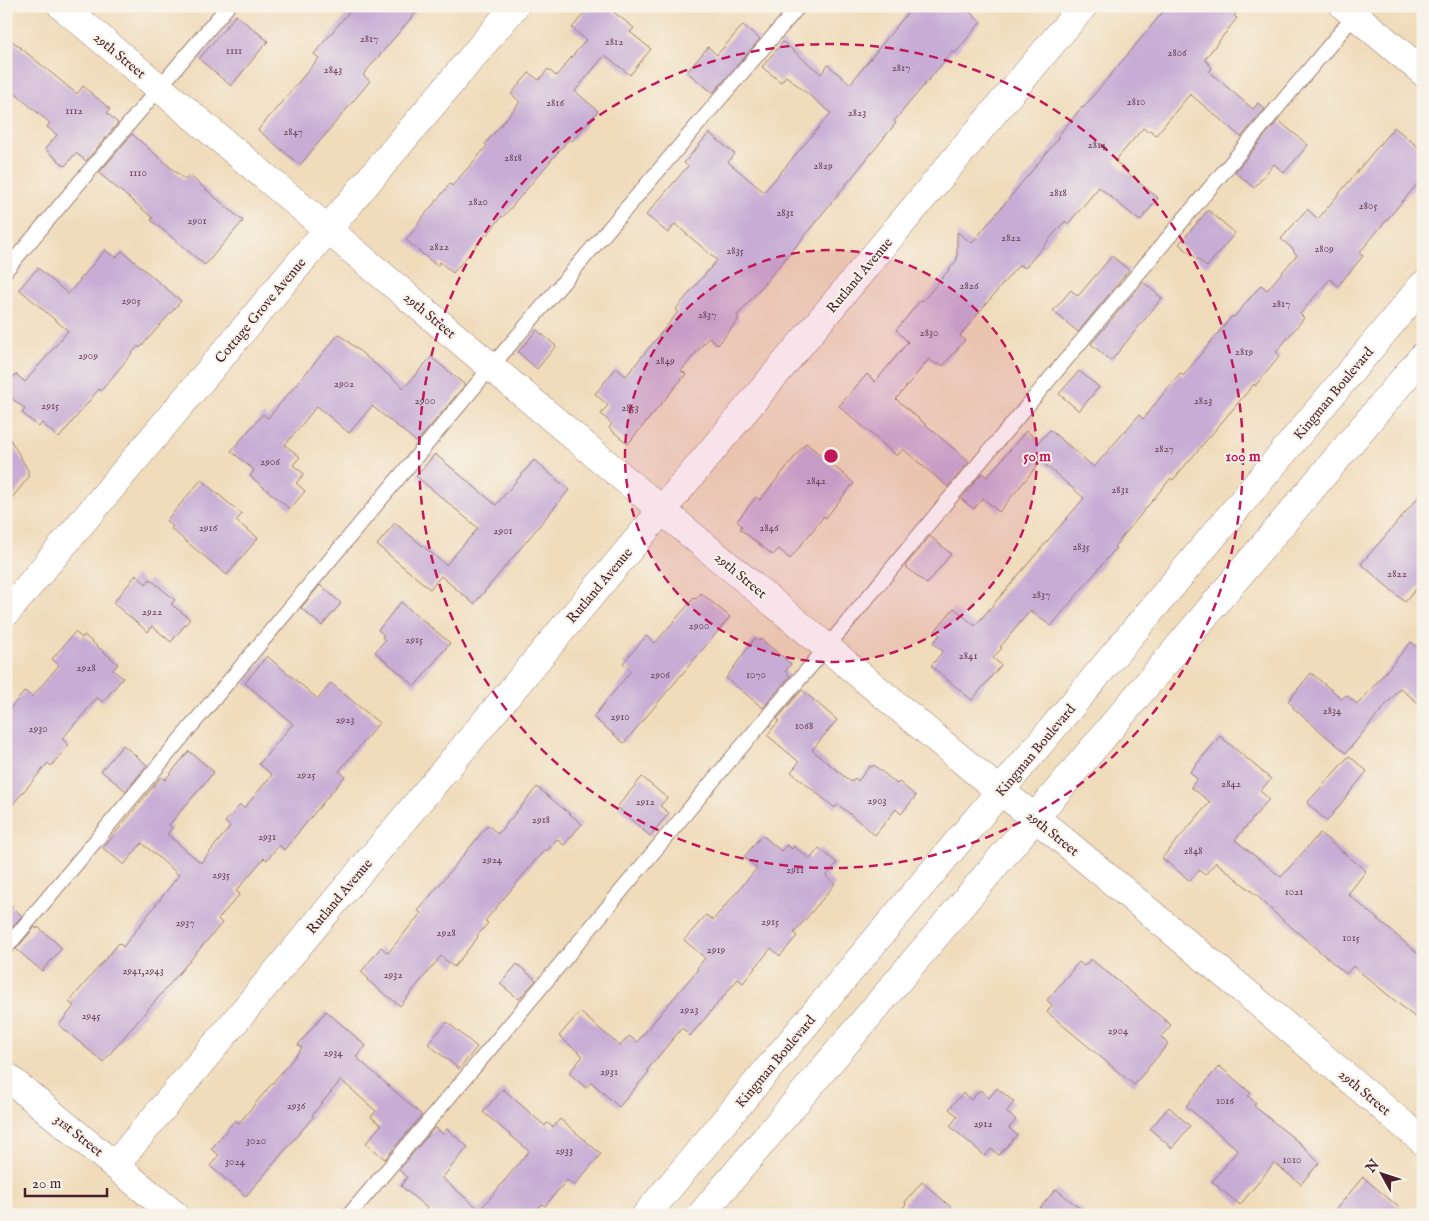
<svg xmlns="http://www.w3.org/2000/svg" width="1429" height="1221" viewBox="0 0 1429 1221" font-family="'IM FELL English',serif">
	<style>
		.building { fill: #c7add5 }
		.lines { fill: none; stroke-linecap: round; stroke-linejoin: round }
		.service-casing { stroke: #9d7e73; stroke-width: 16 }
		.minor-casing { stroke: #9d7e73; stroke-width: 29 }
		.tertiary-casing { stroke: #9d7e73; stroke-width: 29 }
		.secondary-casing { stroke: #9d7e73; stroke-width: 29 }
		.service { stroke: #fff; stroke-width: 14 }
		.minor { stroke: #fff; stroke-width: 28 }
		.tertiary { stroke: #fff; stroke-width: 28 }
		.secondary { stroke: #fff; stroke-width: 28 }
		.ring { fill: none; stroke: #c2185b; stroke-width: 2.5; stroke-dasharray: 9 6 }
		.labels { text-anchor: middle; stroke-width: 4; stroke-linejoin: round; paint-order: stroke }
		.number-label { font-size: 11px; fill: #694256 }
		.street-label { font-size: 14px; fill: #4a1f2b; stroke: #f7f3e8 }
		.centre { fill: #c2185b; stroke: #f7f3e8; stroke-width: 2.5 }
		.ring-label { font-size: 15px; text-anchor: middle; font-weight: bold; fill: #c2185b; stroke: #f7f3e8; stroke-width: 4; stroke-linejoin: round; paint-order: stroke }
	</style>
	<rect width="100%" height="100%" fill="#f7f3e8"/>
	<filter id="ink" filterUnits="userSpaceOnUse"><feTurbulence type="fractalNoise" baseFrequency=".02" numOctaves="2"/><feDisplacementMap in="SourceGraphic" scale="10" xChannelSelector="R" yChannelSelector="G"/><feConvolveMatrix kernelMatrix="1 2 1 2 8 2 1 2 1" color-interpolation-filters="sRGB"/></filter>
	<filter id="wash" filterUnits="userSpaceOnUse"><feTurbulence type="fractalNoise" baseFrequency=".0096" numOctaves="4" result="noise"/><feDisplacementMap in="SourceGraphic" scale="20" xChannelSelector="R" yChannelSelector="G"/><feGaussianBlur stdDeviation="1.12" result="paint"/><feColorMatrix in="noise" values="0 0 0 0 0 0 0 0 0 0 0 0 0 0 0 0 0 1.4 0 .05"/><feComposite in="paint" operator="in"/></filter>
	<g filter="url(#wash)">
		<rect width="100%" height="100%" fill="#f0dcbb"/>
		<g id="blocks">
			<path class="building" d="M 354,6 L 421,6 L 363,75 L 370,81 L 300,165 L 258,130 L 319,58 L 314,54 Z
				M 590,6 L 606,6 L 634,28 L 630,32 L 651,49 L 630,75 L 605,55 L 575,91 L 598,111 L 572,141 L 569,139 L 503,217 L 502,216 L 487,235 L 486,234 L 453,273 L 440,262 L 437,266 L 406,240 L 419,224 L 418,223 L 450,184 L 452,186 L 487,146 L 485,144 L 520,102 L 511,94 L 529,73 L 539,80 L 548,69 L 556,76 L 586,40 L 572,28 Z
				M 913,6 L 963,6 L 981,22 L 955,53 L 953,51 L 894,121 L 896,123 L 797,245 L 737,316 L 739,319 L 718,345 L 709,337 L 681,371 L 686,374 L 628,444 L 609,428 L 612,424 L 601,414 L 608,405 L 595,394 L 616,368 L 626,376 L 678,312 L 676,309 L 717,260 L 675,224 L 668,233 L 646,215 L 688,166 L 684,163 L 709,133 L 735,154 L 728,162 L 764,192 L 831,113 L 786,76 L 781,82 L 762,67 L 783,42 L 821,74 L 828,65 L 850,84 Z
				M 1168,6 L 1241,6 L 1234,16 L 1237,18 L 1205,59 L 1212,68 L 1209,72 L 1253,109 L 1258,103 L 1265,109 L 1241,137 L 1190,94 L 1156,135 L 1150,130 L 1148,132 L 1143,128 L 1115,161 L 1121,166 L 1120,167 L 1158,198 L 1140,221 L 1099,187 L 1068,224 L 1065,221 L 1025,268 L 1020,265 L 1016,268 L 962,333 L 960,336 L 965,340 L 943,366 L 939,363 L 937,365 L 929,359 L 896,399 L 969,462 L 948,487 L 903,449 L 897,456 L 839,406 L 867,374 L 875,382 L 908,342 L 896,330 L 920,301 L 922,302 L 957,260 L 957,232 L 972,243 L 1059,138 L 1057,137 L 1082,107 L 1083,108 Z
				M 236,15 L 268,41 L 231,86 L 199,59 Z
				M 743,25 L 760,39 L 713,93 L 687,72 L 708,47 L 717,55 Z
				M 6,36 L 77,94 L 83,86 L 110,109 L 107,113 L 118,123 L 86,161 L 76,153 L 65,166 L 45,149 L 57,135 L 47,127 L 50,123 L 6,86 Z
				M 1278,120 L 1308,145 L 1284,173 L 1274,164 L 1254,188 L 1235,172 Z
				M 1394,127 L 1423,151 L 1423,177 L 1359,253 L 1363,256 L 1338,286 L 1330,279 L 1300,314 L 1304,318 L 1276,352 L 1280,356 L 1255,386 L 1254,384 L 1173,480 L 1171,478 L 1114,547 L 1116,548 L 1051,626 L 1030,611 L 1000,647 L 1002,648 L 993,658 L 1001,665 L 972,700 L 931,666 L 943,651 L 933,643 L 940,635 L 935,631 L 954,608 L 975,626 L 1084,498 L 1041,461 L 999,512 L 983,498 L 974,509 L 961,499 L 982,473 L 987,477 L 1026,431 L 1039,442 L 1050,430 L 1094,467 L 1139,415 L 1143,419 L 1180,373 L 1183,376 L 1232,316 L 1234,317 L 1261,285 L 1267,290 L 1297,255 L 1293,251 L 1294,250 L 1281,239 L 1307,209 L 1318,219 Z
				M 132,134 L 185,180 L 189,175 L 243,221 L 205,265 L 151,220 L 153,218 L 99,173 Z
				M 1208,210 L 1235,233 L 1207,267 L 1179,244 Z
				M 105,250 L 115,258 L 122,251 L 181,301 L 140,348 L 138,346 L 101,391 L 99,389 L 59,438 L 42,423 L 39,427 L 22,413 L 25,409 L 6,394 L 6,385 L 16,374 L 25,382 L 68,331 L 19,289 L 38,268 L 68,294 Z
				M 1112,256 L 1129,270 L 1078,332 L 1053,311 L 1071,290 L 1078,296 Z
				M 1143,282 L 1162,298 L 1111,361 L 1091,344 Z
				M 537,330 L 556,346 L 537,369 L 518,352 Z
				M 339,334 L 404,388 L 431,357 L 465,385 L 417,442 L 372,406 L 349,433 L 317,406 L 285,445 L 300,457 L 293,465 L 304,474 L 296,483 L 305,491 L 290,509 L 250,476 L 254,470 L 231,451 L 263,414 L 268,418 Z
				M 1079,371 L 1099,387 L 1079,411 L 1059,394 Z
				M 6,432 L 28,470 L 28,478 L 6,505 Z
				M 806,443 L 854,483 L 827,516 L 826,518 L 824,516 L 790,559 L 779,549 L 773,555 L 740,529 L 742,526 L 737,521 L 756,497 L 760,500 Z
				M 435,454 L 496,505 L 534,460 L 569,490 L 474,604 L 441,576 L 430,589 L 377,545 L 395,523 L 446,565 L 478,528 L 416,476 Z
				M 201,480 L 242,514 L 236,521 L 258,538 L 227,575 L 171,529 L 173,526 L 166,521 Z
				M 1423,492 L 1423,581 L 1405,602 L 1361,564 Z
				M 930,536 L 951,554 L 927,584 L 905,566 Z
				M 136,575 L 146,584 L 150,579 L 175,600 L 171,604 L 190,619 L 171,642 L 152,626 L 148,632 L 113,603 Z
				M 320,585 L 341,603 L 322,626 L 301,608 Z
				M 701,593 L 730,617 L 624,743 L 593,717 L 631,671 L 623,663 L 646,636 L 655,643 L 694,598 L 696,599 Z
				M 401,602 L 450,643 L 415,686 L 375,652 L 385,640 L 382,637 L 384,635 L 378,630 Z
				M 75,632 L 82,638 L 84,635 L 118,664 L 113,670 L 123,678 L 103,702 L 97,698 L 62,739 L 69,745 L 51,766 L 48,763 L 6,812 L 6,713 L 25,691 L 32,697 L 59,665 L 52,659 Z
				M 755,638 L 759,641 L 761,639 L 791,664 L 785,671 L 790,676 L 763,708 L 726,678 Z
				M 1411,642 L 1423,652 L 1423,707 L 1400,688 L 1346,753 L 1293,708 L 1294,707 L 1288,701 L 1311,673 L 1342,699 L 1346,695 L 1357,704 L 1360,702 Z
				M 267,656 L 318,699 L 331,683 L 379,723 L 339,771 L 345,776 L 284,850 L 279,845 L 267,860 L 264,858 L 236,891 L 240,894 L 218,919 L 222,923 L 103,1062 L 59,1025 L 74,1006 L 69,1002 L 119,943 L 123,947 L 179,875 L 142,843 L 124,865 L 103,848 L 161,777 L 165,780 L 189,751 L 214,772 L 169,825 L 172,828 L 167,834 L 201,863 L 229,828 L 230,826 L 225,822 L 240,805 L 244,808 L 272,775 L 259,764 L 293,724 L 245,683 Z
				M 802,690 L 837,720 L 812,750 L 851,782 L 855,778 L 858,781 L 870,766 L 872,767 L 874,765 L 897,784 L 899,782 L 916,796 L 901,814 L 896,809 L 875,835 L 838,804 L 835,808 L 791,772 L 799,762 L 767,735 L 779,721 L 777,719 Z
				M 1220,736 L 1271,779 L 1260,791 L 1269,799 L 1235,840 L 1281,877 L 1320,833 L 1366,871 L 1348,894 L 1423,958 L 1423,1024 L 1353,966 L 1346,974 L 1261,901 L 1262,900 L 1216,862 L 1205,875 L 1199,870 L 1190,881 L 1162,858 L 1210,802 L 1191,787 L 1197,779 L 1190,772 Z
				M 123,745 L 147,765 L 126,791 L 101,771 Z
				M 1349,756 L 1367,771 L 1327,821 L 1307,803 Z
				M 642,777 L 667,798 L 660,806 L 669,813 L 650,836 L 617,807 Z
				M 537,787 L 582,824 L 564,845 L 557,839 L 547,851 L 545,849 L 485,921 L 488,923 L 477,936 L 478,937 L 454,967 L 441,956 L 400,1006 L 367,980 L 368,978 L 361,972 L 381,947 L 388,953 L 421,913 L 418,911 L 488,825 L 498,834 Z
				M 762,835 L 781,851 L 787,845 L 792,849 L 794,846 L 810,859 L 819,848 L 837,863 L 826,876 L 835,884 L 794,933 L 797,936 L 780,956 L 771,948 L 743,983 L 738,979 L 690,1036 L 682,1028 L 647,1070 L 649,1072 L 619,1107 L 591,1082 L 586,1088 L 569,1073 L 583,1056 L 559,1036 L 580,1012 L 620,1046 L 629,1036 L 637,1042 L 698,969 L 697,968 L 705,958 L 684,940 L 706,915 L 713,920 L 757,868 L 744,857 Z
				M 6,902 L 22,916 L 6,934 Z
				M 35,927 L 37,929 L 38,927 L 62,948 L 42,971 L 16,949 Z
				M 1091,959 L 1171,1025 L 1161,1037 L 1168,1044 L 1134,1085 L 1047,1012 L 1052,1005 L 1047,1000 L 1079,962 L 1084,966 Z
				M 517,964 L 536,980 L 519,999 L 500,984 Z
				M 326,1011 L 366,1046 L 356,1057 L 422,1115 L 385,1159 L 366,1143 L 381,1125 L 371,1117 L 376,1111 L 341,1080 L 312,1115 L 314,1116 L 246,1196 L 210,1166 L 219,1155 L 211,1149 L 235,1120 L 239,1123 L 302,1048 L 298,1045 Z
				M 447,1022 L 477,1047 L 459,1069 L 428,1044 Z
				M 1219,1066 L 1251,1093 L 1248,1096 L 1256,1103 L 1254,1106 L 1302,1145 L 1319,1163 L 1301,1184 L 1274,1163 L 1240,1205 L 1212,1182 L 1238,1150 L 1186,1106 Z
				M 997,1088 L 1014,1102 L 1006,1112 L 1016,1120 L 1009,1128 L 1017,1135 L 999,1155 L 991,1149 L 985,1156 L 950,1126 L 958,1116 L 949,1109 L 963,1093 L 971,1100 L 980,1090 L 989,1098 Z
				M 503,1089 L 545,1126 L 547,1123 L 553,1127 L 560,1119 L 601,1154 L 574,1186 L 567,1180 L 545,1206 L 542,1204 L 533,1215 L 435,1215 L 401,1186 L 407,1177 L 399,1170 L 435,1127 L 443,1134 L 447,1129 L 468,1147 L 442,1178 L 480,1210 L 529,1151 L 483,1112 Z
				M 1169,1107 L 1190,1126 L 1172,1148 L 1150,1129 Z
				M 1363,1177 L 1408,1215 L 1331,1215 Z
				M 922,1182 L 960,1215 L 896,1215 L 906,1204 L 905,1202 Z
				M 1056,1189 L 1088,1215 L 1034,1215 Z"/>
		</g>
	</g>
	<g filter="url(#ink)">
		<use href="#blocks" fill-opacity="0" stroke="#9d7e73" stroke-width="1"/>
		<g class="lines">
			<defs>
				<path id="service" d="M 6,270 L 228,6
					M 6,948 L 502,354 L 799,6
					M 349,1215 L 488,1051 L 731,759 L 827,647 L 939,511 L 1355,15"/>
				<path id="minor" d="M 62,6 L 634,487 L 980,775 L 1053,832 L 1230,979 L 1423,1141
					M 1344,6 L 1423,72
					M 115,1165 L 1083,6
					M 646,1215 L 1423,285
					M 701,1215 L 1423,356"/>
				<path id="tertiary" d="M 6,613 L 515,6"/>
				<path id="secondary" d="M 6,1076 L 175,1215"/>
			</defs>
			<use href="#service" class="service-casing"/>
			<use href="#minor" class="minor-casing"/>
			<use href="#tertiary" class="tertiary-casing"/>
			<use href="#secondary" class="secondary-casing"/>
			<use href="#service" class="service"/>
			<use href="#minor" class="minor"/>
			<use href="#tertiary" class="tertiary"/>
			<use href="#secondary" class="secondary"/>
		</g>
	</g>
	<circle cx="831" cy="456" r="206" fill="#c2185b" fill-opacity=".12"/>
	<g class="ring">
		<circle cx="831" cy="456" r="206"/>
		<circle cx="831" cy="456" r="412"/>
	</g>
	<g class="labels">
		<g class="number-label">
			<text x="369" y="42">2817</text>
			<text x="614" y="45">2812</text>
			<text x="234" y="54">1111</text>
			<text x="1177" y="56">2806</text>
			<text x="901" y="71">2817</text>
			<text x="333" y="73">2843</text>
			<text x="1136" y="105">2810</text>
			<text x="555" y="106">2816</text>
			<text x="74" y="114">1112</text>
			<text x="857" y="116">2823</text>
			<text x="293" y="135">2847</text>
			<text x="1097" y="148">2814</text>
			<text x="513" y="161">2818</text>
			<text x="823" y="169">2829</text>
			<text x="138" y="176">1110</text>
			<text x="1058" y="196">2818</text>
			<text x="478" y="205">2820</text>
			<text x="1368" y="209">2805</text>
			<text x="785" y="216">2831</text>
			<text x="197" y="224">2901</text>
			<text x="1011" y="241">2822</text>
			<text x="439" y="250">2822</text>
			<text x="1324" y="252">2809</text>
			<text x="735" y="254">2835</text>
			<text x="969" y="289">2826</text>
			<text x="131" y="304">2905</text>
			<text x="1281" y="307">2817</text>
			<text x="707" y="318">2837</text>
			<text x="929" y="336">2830</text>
			<text x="1244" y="355">2819</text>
			<text x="88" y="359">2909</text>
			<text x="665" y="364">2849</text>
			<text x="344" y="387">2902</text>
			<text x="425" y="404">2900</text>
			<text x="1203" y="404">2823</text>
			<text x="50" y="409">2915</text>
			<text x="630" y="411">2853</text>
			<text x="1164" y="452">2827</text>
			<text x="270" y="465">2906</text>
			<text x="816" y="484">2842</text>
			<text x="1120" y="493">2831</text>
			<text x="208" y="531">2916</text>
			<text x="769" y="531">2846</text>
			<text x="503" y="534">2901</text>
			<text x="1081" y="550">2835</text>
			<text x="1397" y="577">2822</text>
			<text x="1041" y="598">2837</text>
			<text x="152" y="615">2922</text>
			<text x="699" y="629">2900</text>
			<text x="414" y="643">2915</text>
			<text x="968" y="659">2841</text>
			<text x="86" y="671">2928</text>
			<text x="660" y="678">2906</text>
			<text x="756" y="678">1070</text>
			<text x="1332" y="714">2834</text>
			<text x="620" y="720">2910</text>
			<text x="345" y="723">2923</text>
			<text x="804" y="729">1068</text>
			<text x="38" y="732">2930</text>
			<text x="306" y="778">2925</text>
			<text x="1231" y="787">2842</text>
			<text x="877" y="804">2903</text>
			<text x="645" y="805">2912</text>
			<text x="541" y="823">2918</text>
			<text x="267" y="840">2931</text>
			<text x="1193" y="854">2848</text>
			<text x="492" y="863">2924</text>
			<text x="795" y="873">2911</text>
			<text x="221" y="878">2935</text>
			<text x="1294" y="895">1021</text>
			<text x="770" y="925">2915</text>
			<text x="185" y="926">2937</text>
			<text x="446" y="936">2928</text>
			<text x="1351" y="941">1015</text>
			<text x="716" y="953">2919</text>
			<text x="143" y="974">2941,2943</text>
			<text x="393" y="978">2932</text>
			<text x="689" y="1013">2923</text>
			<text x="91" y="1019">2945</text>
			<text x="1118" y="1034">2904</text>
			<text x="333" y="1056">2934</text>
			<text x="609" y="1075">2931</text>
			<text x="1225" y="1104">1016</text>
			<text x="296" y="1109">2936</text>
			<text x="983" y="1127">2912</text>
			<text x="256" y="1144">3020</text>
			<text x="564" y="1154">2933</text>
			<text x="1292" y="1163">1010</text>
			<text x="235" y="1165">3024</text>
		</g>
		<g class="street-label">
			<text transform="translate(120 55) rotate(40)" y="5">29th Street</text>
			<text transform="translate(859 275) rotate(-50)" y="5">Rutland Avenue</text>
			<text transform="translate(260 310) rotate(-50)" y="5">Cottage Grove Avenue</text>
			<text transform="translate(430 315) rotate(40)" y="5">29th Street</text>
			<text transform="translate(1333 393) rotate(-50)" y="5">Kingman Boulevard</text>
			<text transform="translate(741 575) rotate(40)" y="5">29th Street</text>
			<text transform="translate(599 585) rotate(-50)" y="5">Rutland Avenue</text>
			<text transform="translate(1035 750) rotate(-50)" y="5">Kingman Boulevard</text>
			<text transform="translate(1053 833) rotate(39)" y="5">29th Street</text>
			<text transform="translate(339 896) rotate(-50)" y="5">Rutland Avenue</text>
			<text transform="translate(775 1061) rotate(-50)" y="5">Kingman Boulevard</text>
			<text transform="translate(1365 1092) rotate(40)" y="5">29th Street</text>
			<text transform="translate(79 1135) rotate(39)" y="5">31st Street</text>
		</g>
	</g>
	<circle cx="831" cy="456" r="8" class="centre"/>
	<g class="ring-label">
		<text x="1037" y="461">50 m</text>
		<text x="1243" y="461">100 m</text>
	</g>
	<rect width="1429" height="1221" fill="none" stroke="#f7f3e8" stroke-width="25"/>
	<g transform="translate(1382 1174) rotate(310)" stroke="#f7f3e8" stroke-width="4" paint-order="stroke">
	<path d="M0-4L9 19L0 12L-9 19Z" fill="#4a1f2b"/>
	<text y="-8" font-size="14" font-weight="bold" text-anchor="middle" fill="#4a1f2b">N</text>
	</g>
	<path d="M25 1188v8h82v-8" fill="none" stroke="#4a1f2b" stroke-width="2.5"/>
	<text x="32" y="1188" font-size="15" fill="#4a1f2b" stroke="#f7f3e8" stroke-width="4" paint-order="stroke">20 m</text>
</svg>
